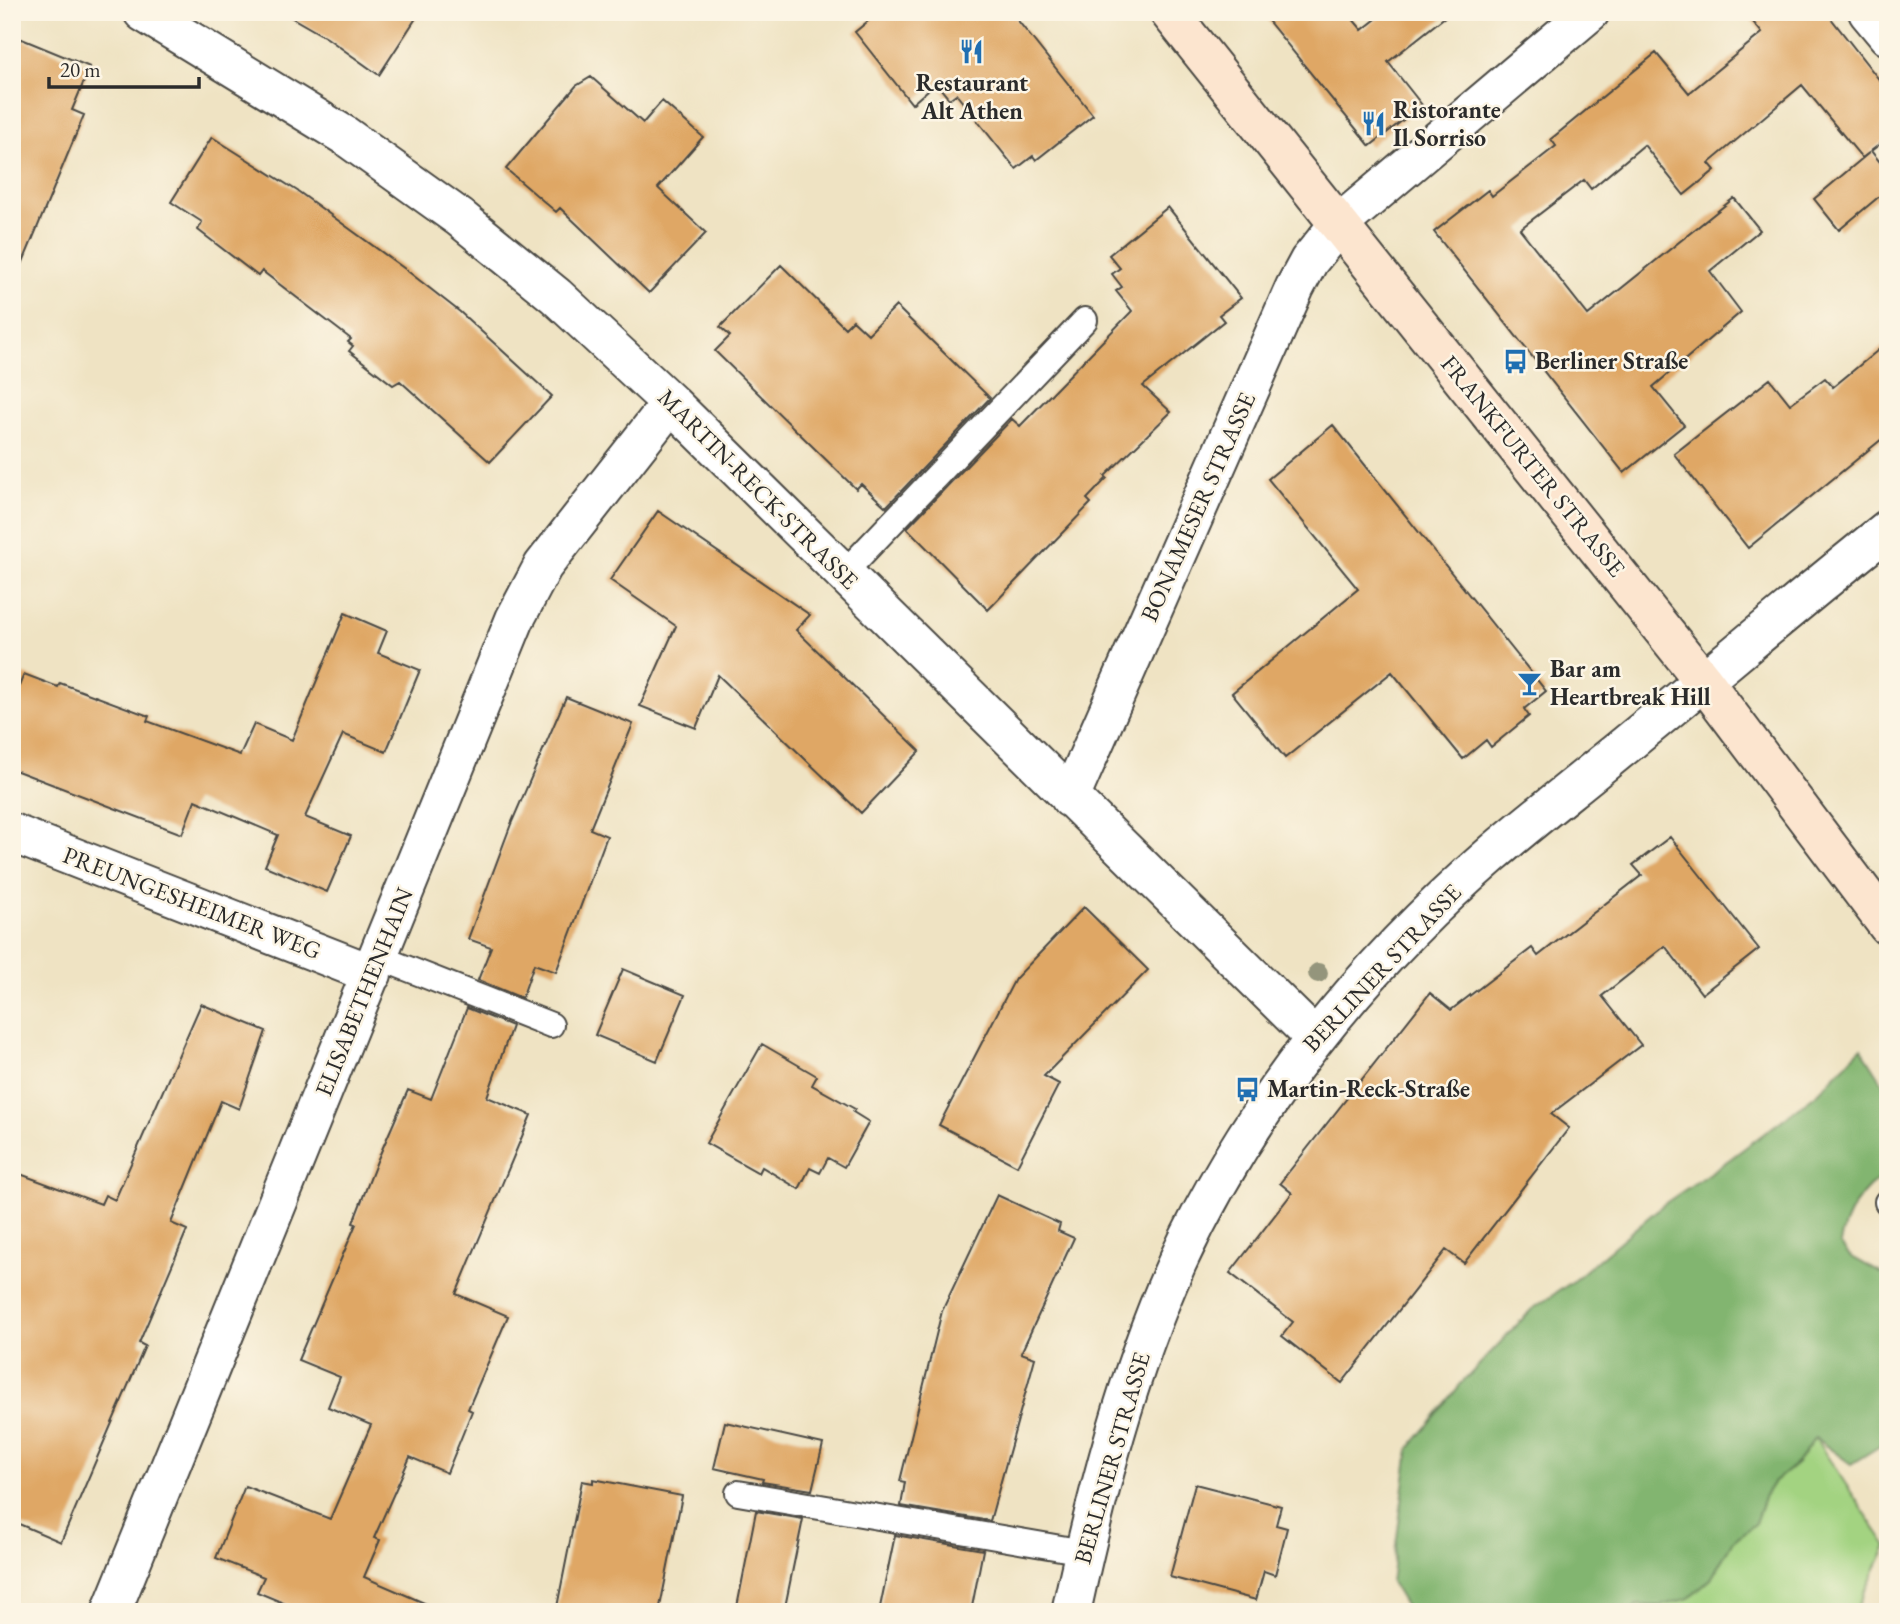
<svg xmlns="http://www.w3.org/2000/svg" width="1900" height="1624" viewBox="0 0 1900 1624" font-family="'EB Garamond',serif">
	<style>
		.green { fill: #a3d381; stroke: #677f56; stroke-width: 2 }
		.forest { fill: #82b56f; stroke: #56704d; stroke-width: 2 }
		.building { fill: #dfa765 }
		.lines { fill: none; stroke-linecap: round; stroke-linejoin: round }
		.lane-casing { stroke: #484742; stroke-width: 28 }
		.street-casing { stroke: #484742; stroke-width: 42 }
		.secondary-casing { stroke: #484742; stroke-width: 42 }
		.lane { stroke: #fff; stroke-width: 24 }
		.street { stroke: #fff; stroke-width: 38 }
		.secondary { stroke: #fce5cf; stroke-width: 38 }
		.tree { fill: #94957b }
		.labels { text-anchor: middle; stroke-width: 5; stroke-linejoin: round; paint-order: stroke }
		.poi-label { font-size: 24px; font-weight: bold; fill: #2b2b2b; stroke: #fcf5e5; text-anchor: start }
		.street-label { font-size: 24px; fill: #2b2b2b; stroke: #fcf5e5 }
	</style>
	<rect width="100%" height="100%" fill="#fcf5e5"/>
	<filter id="ink" filterUnits="userSpaceOnUse"><feTurbulence type="fractalNoise" baseFrequency=".0143" numOctaves="2"/><feDisplacementMap in="SourceGraphic" scale="14" xChannelSelector="R" yChannelSelector="G"/><feConvolveMatrix kernelMatrix="1 2 1 2 8 2 1 2 1" color-interpolation-filters="sRGB"/></filter>
	<filter id="wash" filterUnits="userSpaceOnUse"><feTurbulence type="fractalNoise" baseFrequency=".00686" numOctaves="4" result="noise"/><feDisplacementMap in="SourceGraphic" scale="28" xChannelSelector="R" yChannelSelector="G"/><feGaussianBlur stdDeviation="1.57" result="paint"/><feColorMatrix in="noise" values="0 0 0 0 0 0 0 0 0 0 0 0 0 0 0 0 0 1.4 0 .05"/><feComposite in="paint" operator="in"/></filter>
	<g filter="url(#wash)">
		<rect width="100%" height="100%" fill="#efe3c3"/>
		<path class="green" d="M 1815,1438 L 1887,1546 L 1855,1612 L 1632,1612 L 1636,1605 L 1661,1606 L 1711,1579 L 1732,1542 L 1755,1523 L 1764,1497 L 1773,1483 L 1797,1463 Z"/>
		<path class="forest" d="M 1861,1048 L 1888,1091 L 1888,1174 C 1862,1186 1844,1217 1840,1244 L 1850,1256 L 1888,1277 L 1888,1441 L 1851,1464 L 1815,1438 L 1797,1463 L 1773,1483 L 1764,1497 L 1755,1523 L 1732,1542 L 1711,1579 L 1689,1598 L 1661,1606 L 1636,1605 L 1632,1612 L 1409,1612 L 1391,1582 L 1409,1449 L 1460,1385 L 1531,1310 L 1572,1282 L 1664,1204 L 1730,1159 L 1818,1093 Z"/>
		<g id="blocks">
			<path class="building" d="M 282,12 L 420,12 L 379,75 L 327,38 Z
				M 879,12 L 1011,12 L 1093,115 L 1036,160 L 1033,156 L 1016,169 L 956,94 L 949,99 L 936,83 L 912,104 L 855,32 Z
				M 1261,12 L 1347,12 L 1362,30 L 1385,12 L 1451,12 L 1388,62 L 1422,105 L 1370,146 Z
				M 1745,12 L 1826,12 L 1888,91 L 1888,138 L 1871,151 L 1888,172 L 1888,189 L 1839,230 L 1814,199 L 1870,152 L 1862,158 L 1802,85 L 1709,163 L 1715,170 L 1684,195 L 1644,145 L 1591,189 L 1584,180 L 1520,229 L 1588,315 L 1734,198 L 1760,230 L 1710,271 L 1741,312 L 1653,387 L 1684,425 L 1624,473 L 1434,232 L 1488,190 L 1492,196 L 1556,146 L 1551,139 L 1656,53 L 1689,93 L 1762,33 Z
				M 12,35 L 90,67 L 72,110 L 84,115 L 13,286 Z
				M 591,77 L 643,123 L 662,101 L 703,137 L 658,188 L 706,233 L 649,293 L 560,208 L 556,212 L 506,169 L 576,86 Z
				M 212,137 L 299,192 L 405,269 L 460,312 L 552,396 L 490,462 L 400,381 L 393,385 L 349,351 L 353,346 L 348,342 L 351,339 L 262,271 L 258,276 L 198,230 L 202,222 L 171,202 Z
				M 1168,207 L 1241,298 L 1219,315 L 1224,321 L 1143,386 L 1171,412 L 1105,476 L 1107,478 L 1087,499 L 1091,503 L 988,610 L 907,528 L 1012,419 L 1020,426 L 1132,311 L 1116,291 L 1122,287 L 1112,274 L 1120,268 L 1109,255 Z
				M 781,265 L 845,328 L 853,320 L 868,334 L 896,306 L 990,398 L 886,507 L 861,484 L 856,489 L 715,351 L 730,336 L 720,327 Z
				M 1888,342 L 1888,434 L 1748,548 L 1674,454 L 1770,379 L 1790,404 L 1825,378 L 1833,387 Z
				M 1333,425 L 1546,691 L 1524,709 L 1529,716 L 1491,747 L 1486,740 L 1463,759 L 1392,672 L 1285,758 L 1232,693 L 1358,589 L 1268,479 Z
				M 658,511 L 810,615 L 796,630 L 920,751 L 861,813 L 718,675 L 696,728 L 640,706 L 676,626 L 610,580 Z
				M 345,613 L 387,631 L 378,653 L 420,670 L 386,752 L 343,734 L 305,817 L 351,836 L 327,892 L 265,866 L 278,835 L 195,800 L 182,834 L 12,769 L 12,704 L 24,674 L 58,687 L 60,683 L 149,716 L 147,721 L 240,755 L 254,724 L 292,740 Z
				M 566,697 L 633,724 L 590,829 L 607,836 L 556,972 L 534,964 L 522,998 L 478,980 L 491,947 L 468,939 L 511,824 Z
				M 1670,837 L 1759,949 L 1702,994 L 1665,946 L 1602,996 L 1641,1045 L 1551,1114 L 1569,1128 L 1464,1263 L 1446,1250 L 1342,1383 L 1282,1336 L 1293,1322 L 1230,1273 L 1292,1193 L 1280,1183 L 1430,993 L 1451,1010 L 1532,948 L 1538,956 L 1642,875 L 1633,865 Z
				M 1084,907 L 1148,970 L 1044,1076 L 1059,1084 L 1017,1166 L 939,1125 L 1015,979 Z
				M 623,969 L 685,995 L 657,1061 L 595,1035 Z
				M 201,1004 L 266,1031 L 239,1109 L 221,1101 L 171,1223 L 187,1230 L 139,1343 L 145,1346 L 61,1542 L 12,1521 L 12,1171 L 101,1204 L 105,1195 L 115,1200 Z
				M 467,1008 L 512,1026 L 487,1097 L 531,1115 L 456,1294 L 508,1316 L 468,1409 L 472,1411 L 447,1473 L 410,1457 L 374,1538 L 380,1540 L 364,1577 L 445,1612 L 305,1612 L 257,1592 L 264,1577 L 216,1558 L 245,1486 L 330,1519 L 371,1425 L 328,1407 L 340,1377 L 298,1360 L 356,1224 L 353,1223 L 377,1161 L 408,1090 L 431,1099 Z
				M 762,1044 L 817,1076 L 812,1085 L 855,1109 L 853,1112 L 869,1122 L 844,1167 L 828,1158 L 820,1173 L 810,1168 L 799,1189 L 762,1167 L 759,1173 L 706,1143 Z
				M 997,1195 L 1060,1224 L 1058,1231 L 1074,1238 L 1021,1353 L 1035,1358 L 990,1521 L 901,1506 L 905,1482 L 900,1481 L 942,1311 Z
				M 725,1422 L 823,1444 L 812,1490 L 762,1482 L 763,1479 L 714,1468 Z
				M 593,1479 L 682,1496 L 659,1612 L 556,1612 L 582,1481 L 593,1483 Z
				M 1195,1484 L 1281,1506 L 1276,1525 L 1287,1528 L 1275,1575 L 1264,1571 L 1256,1600 L 1170,1577 Z
				M 756,1511 L 803,1519 L 784,1612 L 736,1612 Z
				M 895,1535 L 983,1550 L 971,1612 L 879,1612 Z"/>
		</g>
	</g>
	<g filter="url(#ink)">
		<use href="#blocks" fill-opacity="0" stroke="#484742" stroke-width="2"/>
		<g class="lines">
			<defs>
				<path id="lane" d="M 843,574 L 1085,320
					M 378,957 L 551,1025
					M 1887,1202 L 1888,1202
					M 738,1493 L 1084,1552"/>
				<path id="street" d="M 143,12 L 344,135 L 460,218 L 556,296 L 671,403 L 1315,1038
					M 1868,12 L 1888,36
					M 1070,798 L 1295,287 L 1309,261 L 1339,224 L 1590,12
					M 12,833 L 372,974
					M 111,1612 L 515,619 L 543,566 L 671,403
					M 1071,1612 C 1097,1493 1127,1374 1177,1263 C 1249,1106 1362,967 1492,854 C 1529,822 1568,792 1606,761 C 1701,684 1793,605 1888,529"/>
				<path id="secondary" d="M 1169,12 L 1702,679 L 1888,926"/>
			</defs>
			<use href="#lane" class="lane-casing"/>
			<use href="#street" class="street-casing"/>
			<use href="#secondary" class="secondary-casing"/>
			<use href="#lane" class="lane"/>
			<use href="#street" class="street"/>
			<use href="#secondary" class="secondary"/>
		</g>
		<circle class="tree" cx="1318" cy="973" r="10"/>
	</g>
	<defs>
		<symbol id="restaurant-bare" viewBox="-9 -9 18 18"><path d="M-5-6h1v4h1v-4h1v4h1v-4h1v5L-1.5 .5V6h-2V.5L-5-1ZM5-6V6H3V1.5H1.5Q1.5-4 5-6Z" fill="#1f6fb2" stroke="#fcf5e5" stroke-width="2.5" paint-order="stroke"/></symbol>
		<symbol id="bus-bare" viewBox="-9 -9 18 18"><path d="M-5-6H5V4H4V6H2V4H-2V6H-4V4H-5ZM-3.5-4V0h7V-4ZM-3.5 1.2v1.5H-2V1.2ZM2 1.2v1.5H3.5V1.2Z" fill="#1f6fb2" stroke="#fcf5e5" stroke-width="2.5" paint-order="stroke"/></symbol>
		<symbol id="bar-bare" viewBox="-9 -9 18 18"><path d="M-6-5H6L.8 .8V4.5H3.5V6h-7V4.5H-.8V.8Z" fill="#1f6fb2" stroke="#fcf5e5" stroke-width="2.5" paint-order="stroke"/></symbol>
	</defs>
	<g fill-rule="evenodd">
		<use href="#restaurant-bare" x="954" y="34" width="35" height="35"/>
		<use href="#restaurant-bare" x="1356" y="106" width="35" height="35"/>
		<use href="#bus-bare" x="1498" y="344" width="35" height="35"/>
		<use href="#bar-bare" x="1512" y="666" width="35" height="35"/>
		<use href="#bus-bare" x="1230" y="1072" width="35" height="35"/>
	</g>
	<g class="labels">
		<g class="poi-label">
			<text x="972" y="91" text-anchor="middle">Restaurant<tspan x="972" dy="28">Alt Athen</tspan></text>
			<text x="1393" y="118">Ristorante<tspan x="1393" dy="28">Il Sorriso</tspan></text>
			<text x="1535" y="369">Berliner Straße</text>
			<text x="1550" y="677">Bar am<tspan x="1550" dy="28">Heartbreak Hill</tspan></text>
			<text x="1267" y="1097">Martin-Reck-Straße</text>
		</g>
		<g class="street-label">
			<text transform="translate(1533 466) rotate(51)" y="8">FRANKFURTER STRASSE</text>
			<text transform="translate(758 489) rotate(45)" y="8">MARTIN-RECK-STRASSE</text>
			<text transform="translate(1198 507) rotate(-66)" y="8">BONAMESER STRASSE</text>
			<text transform="translate(192 903) rotate(21)" y="8">PREUNGESHEIMER WEG</text>
			<text transform="translate(1382 968) rotate(-47)" y="8">BERLINER STRASSE</text>
			<text transform="translate(364 992) rotate(-68)" y="8">ELISABETHENHAIN</text>
			<text transform="translate(1112 1458) rotate(-74)" y="8">BERLINER STRASSE</text>
		</g>
	</g>
	<rect width="1900" height="1624" fill="none" stroke="#fcf5e5" stroke-width="42"/>
	<path d="M49 77v10h150v-10" fill="none" stroke="#2b2b2b" stroke-width="3.5"/>
	<text x="60" y="77" font-size="21" fill="#2b2b2b" stroke="#fcf5e5" stroke-width="5" paint-order="stroke">20 m</text>
</svg>
